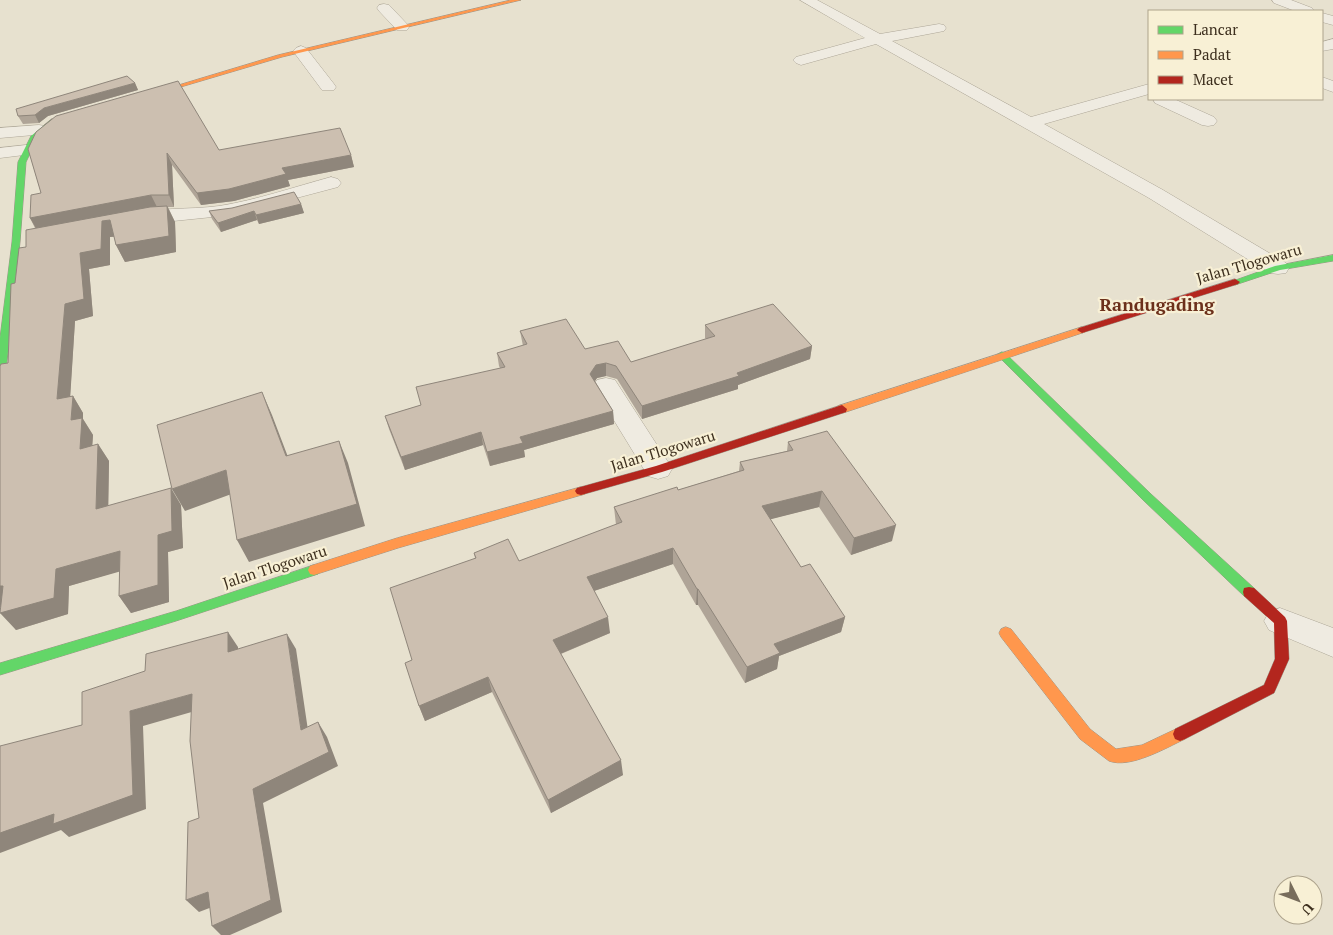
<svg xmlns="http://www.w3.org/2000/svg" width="1333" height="935" viewBox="0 0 1333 935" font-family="'PT Serif',serif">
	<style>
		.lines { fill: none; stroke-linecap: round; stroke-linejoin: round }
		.street-casing { stroke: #ada697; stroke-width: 1 }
		.fast-casing { stroke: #9c9588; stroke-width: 1 }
		.slow-casing { stroke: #9c9588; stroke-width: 1 }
		.jam-casing { stroke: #9c9588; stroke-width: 1 }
		.street { fill: #efebe1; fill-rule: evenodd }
		.fast { fill: #63d668; fill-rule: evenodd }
		.slow { fill: #ff974d; fill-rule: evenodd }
		.jam { fill: #b3261e; fill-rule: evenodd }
		.wall { fill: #afa497 }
		.shaded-wall { fill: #8f867b }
		.building { fill: #ccbfb0; stroke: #8f867b }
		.labels { text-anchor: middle; stroke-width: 4.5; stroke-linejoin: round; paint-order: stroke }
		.street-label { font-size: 15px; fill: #3d2f1e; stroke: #f8f0d5 }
		.quarter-label { font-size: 18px; font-weight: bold; fill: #6c301b; stroke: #f8f0d5 }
	</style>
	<rect width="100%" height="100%" fill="#e7e1cf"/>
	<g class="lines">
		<defs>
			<path id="street" d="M 800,0 L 817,0 L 880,34 L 939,24 L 944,25 L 946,28 L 944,31 L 892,41 L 1031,117 L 1149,84 L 1149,94 L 1044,124 L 1163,190 L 1286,263 L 1289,268 L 1286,273 L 1278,274 L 1270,273 L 1149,198 L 876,44 L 801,65 L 796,63 L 793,60 L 796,57 L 865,38 Z
				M 1272,0 L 1291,0 L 1312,8 L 1314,11 L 1295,11 L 1274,3 Z
				M 384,4 L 389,5 L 407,24 L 409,27 L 407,30 L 397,30 L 379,11 L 377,8 L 379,5 Z
				M 1322,13 L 1333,16 L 1333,25 L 1322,22 Z
				M 1333,39 L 1333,49 L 1322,51 L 1322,42 Z
				M 301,46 L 306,48 L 334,84 L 336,87 L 334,90 L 322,90 L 293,51 L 296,48 Z
				M 1322,77 L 1333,81 L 1333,92 L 1322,88 Z
				M 1153,99 L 1174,99 L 1214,117 L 1217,121 L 1214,125 L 1208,126 L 1202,125 L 1155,103 Z
				M 39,125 L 45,126 L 48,130 L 45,134 L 0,138 L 0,128 Z
				M 26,145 L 32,146 L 35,150 L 32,154 L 0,158 L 0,148 Z
				M 331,177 L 338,179 L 341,183 L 338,187 L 232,215 L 134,225 L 127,223 L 124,219 L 127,215 C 157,207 188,210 219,206 C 257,200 294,187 331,177 Z
				M 606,378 L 615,380 L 668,462 L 672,469 L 668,476 L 658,479 L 648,476 L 593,386 L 597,380 Z
				M 1280,608 L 1333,628 L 1333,657 L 1269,630 L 1264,621 L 1269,612 Z"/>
			<path id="fast" d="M 52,119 L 59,121 L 37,139 L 26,162 L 20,242 L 5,379 L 0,382 L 0,338 L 12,242 L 18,162 L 31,136 Z
				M 1333,255 L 1333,261 L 1280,270 L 1235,285 L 1230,282 L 1275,266 Z
				M 1002,352 L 1005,353 L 1151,494 L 1254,588 L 1255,592 L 1254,596 L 1249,597 L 1244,596 L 1143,500 L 999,357 L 997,355 Z
				M 314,565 L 318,566 L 320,570 L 318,574 L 176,621 L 0,675 L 0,663 L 176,611 Z"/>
			<path id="slow" d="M 511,0 L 521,0 L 282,57 L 147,97 L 142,96 L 278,55 Z
				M 1082,327 L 1087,330 L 1085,332 L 846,412 L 842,413 L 837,409 L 838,406 Z
				M 581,487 L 585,488 L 587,491 L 585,494 L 398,548 L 314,575 L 310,574 L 308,570 L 310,566 L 397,538 Z
				M 1006,627 L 1011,629 L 1090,729 L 1116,749 L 1142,745 L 1180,727 L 1185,729 L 1187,734 L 1185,739 C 1166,748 1130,769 1109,761 L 1080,739 L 1001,637 L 999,633 L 1001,629 Z"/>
			<path id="jam" d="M 1235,279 L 1240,282 L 1238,284 L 1085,332 L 1082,333 L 1077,330 L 1079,328 Z
				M 842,405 L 847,409 L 846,412 L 662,472 L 581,495 L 577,494 L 575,491 L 577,488 L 656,466 Z
				M 1249,587 L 1254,588 L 1285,617 L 1287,621 L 1289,659 L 1274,693 L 1185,739 L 1180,741 L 1175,739 L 1173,734 L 1175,729 L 1264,685 L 1275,659 L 1274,623 L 1244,596 L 1243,592 L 1244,588 Z"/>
		</defs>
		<use href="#street" class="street-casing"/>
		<use href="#fast" class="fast-casing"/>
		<use href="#slow" class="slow-casing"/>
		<use href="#jam" class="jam-casing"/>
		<use href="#street" class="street"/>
		<use href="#fast" class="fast"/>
		<use href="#slow" class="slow"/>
		<use href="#jam" class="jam"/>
	</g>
	<path class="wall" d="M 135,83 L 138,90 L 48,116 L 39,123 L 23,124 L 18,116 Z
		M 28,149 L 219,150 L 351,155 L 354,167 L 288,180 L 290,186 L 234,201 L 201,205 L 172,165 L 174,207 L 168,207 L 175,222 L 176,252 L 125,262 L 116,245 L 114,237 L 110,237 L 110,265 L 89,269 L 93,316 L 75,321 L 70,396 L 73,396 L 83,413 L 83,419 L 93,435 L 92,446 L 98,444 L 109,461 L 108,506 L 181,505 L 183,548 L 168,552 L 169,602 L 131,613 L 119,596 L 119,571 L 69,586 L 68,614 L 16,630 L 1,607 L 0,607 L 0,366 L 8,363 L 15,283 L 26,247 L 35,228 L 30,218 L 41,193 Z
		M 301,204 L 304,213 L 259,224 L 257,220 L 221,232 L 212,219 L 209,211 Z
		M 705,325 L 812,346 L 810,359 L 738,385 L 738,389 L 642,419 L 617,379 L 606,376 L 597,378 L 595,381 L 613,411 L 614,424 L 524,450 L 525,457 L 490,466 L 483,445 L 405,470 L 389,429 L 385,416 L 421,405 L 500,368 L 499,366 L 497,353 L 523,346 L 520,331 L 631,362 L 706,339 L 705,338 Z
		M 788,442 L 892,541 L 851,555 L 819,507 L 770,519 L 801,567 L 845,617 L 841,632 L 779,656 L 777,669 L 745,683 L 698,605 L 696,605 L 673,564 L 594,591 L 610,633 L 561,654 L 623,775 L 551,813 L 492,692 L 425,721 L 419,706 L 412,660 L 475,558 L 474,553 L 519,561 L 616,525 L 614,507 L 678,490 L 739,471 L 740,462 L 787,451 Z"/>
	<path class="shaded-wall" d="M 135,83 L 138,90 L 48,116 L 39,123 L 35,115 L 44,108 Z
		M 167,153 L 172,165 L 174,207 L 169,195 Z
		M 351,155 L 354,167 L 288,180 L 290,186 L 234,201 L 201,205 L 197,193 L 282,168 Z
		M 151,195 L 157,207 L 37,230 L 30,218 Z
		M 301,204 L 304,213 L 259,224 L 256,215 Z
		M 167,206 L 175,222 L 176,252 L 125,262 L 116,245 Z
		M 254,211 L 257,220 L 221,232 L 218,223 Z
		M 110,220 L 118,236 L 110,237 L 110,265 L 89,269 L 93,316 L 75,321 L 69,416 L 57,399 L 65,304 L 80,253 L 102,221 Z
		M 812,346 L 810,359 L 738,385 L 738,389 L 642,419 L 642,406 L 737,373 Z
		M 606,363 L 606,376 L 597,378 L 591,387 L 590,374 L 596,365 Z
		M 262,392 L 272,415 L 296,478 L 286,456 Z
		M 73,396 L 83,413 L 83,419 L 93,435 L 91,466 L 80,449 L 71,420 Z
		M 613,411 L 614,424 L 524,450 L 525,457 L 490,466 L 487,452 L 520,437 Z
		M 481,432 L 483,445 L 405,470 L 401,457 Z
		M 339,441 L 348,463 L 365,526 L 249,562 L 237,540 Z
		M 98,444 L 109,461 L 108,526 L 96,509 Z
		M 226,470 L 237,492 L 185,511 L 172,489 Z
		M 171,488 L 181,505 L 183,548 L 168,552 L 169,602 L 131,613 L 119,596 L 158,535 Z
		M 822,491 L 819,507 L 760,522 L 762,506 Z
		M 896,525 L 892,541 L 851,555 L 854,538 Z
		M 673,548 L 673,564 L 588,593 L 587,577 Z
		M 120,551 L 132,568 L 69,586 L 68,614 L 16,630 L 0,613 L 56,569 Z
		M 0,586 L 3,586 L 18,602 L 0,607 Z
		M 697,589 L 698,589 L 698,605 L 696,605 Z
		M 608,617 L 610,633 L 555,656 L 553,640 Z
		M 845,617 L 841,632 L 779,656 L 777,669 L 745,683 L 747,667 L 774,644 Z
		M 228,632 L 238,647 L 238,668 L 228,652 Z
		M 287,634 L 296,649 L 310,744 L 301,730 Z
		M 488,677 L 492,692 L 425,721 L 419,706 Z
		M 192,694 L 202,709 L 143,726 L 146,809 L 69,837 L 61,830 L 0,853 L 0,833 L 130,711 Z
		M 318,722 L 327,737 L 338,766 L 263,803 L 282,912 L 230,935 L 221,935 L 212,926 L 253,789 Z
		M 621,760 L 623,775 L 551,813 L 548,800 Z
		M 208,892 L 220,904 L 199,912 L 186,900 Z"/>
	<path class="building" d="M 127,76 L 135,83 L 44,108 L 35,115 L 18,116 L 16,109 Z
		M 178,81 L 219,150 L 340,128 L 351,155 L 282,168 L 286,174 L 229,189 L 197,193 L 167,153 L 169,195 L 151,195 L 30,218 L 31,195 L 41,193 L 28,149 L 36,132 L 56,116 Z
		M 294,192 L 301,204 L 256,215 L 254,211 L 218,223 L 209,211 L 232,208 Z
		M 167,206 L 169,236 L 116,245 L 110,220 L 102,221 L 101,249 L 80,253 L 84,299 L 65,304 L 57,399 L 73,396 L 71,420 L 82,418 L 80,449 L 98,444 L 96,509 L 171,488 L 172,531 L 158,535 L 158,585 L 119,596 L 120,551 L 56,569 L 54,598 L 0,613 L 3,586 L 0,586 L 0,366 L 1,364 L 8,363 L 11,284 L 15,283 L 19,248 L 26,247 L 26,230 L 150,207 Z
		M 773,304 L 812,346 L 737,373 L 739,376 L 642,406 L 616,366 L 606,363 L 596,365 L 590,374 L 613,411 L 520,437 L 523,443 L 487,452 L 481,432 L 401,457 L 385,416 L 421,405 L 416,387 L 505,367 L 497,353 L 527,344 L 520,331 L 566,319 L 585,349 L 618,341 L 631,362 L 715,336 L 705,325 Z
		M 262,392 L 286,456 L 339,441 L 357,504 L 237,540 L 226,470 L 172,489 L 157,425 Z
		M 827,431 L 896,525 L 854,538 L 822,491 L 762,506 L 801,567 L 810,564 L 845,617 L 774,644 L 780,653 L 747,667 L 698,589 L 697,589 L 673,548 L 587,577 L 608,617 L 553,640 L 621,760 L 548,800 L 488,677 L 419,706 L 405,663 L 412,660 L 390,588 L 476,558 L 474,553 L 508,539 L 519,561 L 622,522 L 614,507 L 677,487 L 678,490 L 744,470 L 740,462 L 793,450 L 788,442 Z
		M 228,632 L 228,652 L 287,634 L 301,730 L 318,722 L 329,752 L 253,789 L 271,900 L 212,926 L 208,892 L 186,900 L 188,822 L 199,818 L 190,741 L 192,694 L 130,711 L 133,795 L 53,824 L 54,814 L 0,833 L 0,746 L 82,725 L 82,692 L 145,671 L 146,654 Z"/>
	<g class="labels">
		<g class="street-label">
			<text transform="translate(1249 264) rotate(-16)" y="5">Jalan Tlogowaru</text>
			<text transform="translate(663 451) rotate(-17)" y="5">Jalan Tlogowaru</text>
			<text transform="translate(275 567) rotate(-18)" y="5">Jalan Tlogowaru</text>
		</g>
		<g class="quarter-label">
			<text x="1157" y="311">Randugading</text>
		</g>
	</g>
	<rect x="1148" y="10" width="175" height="90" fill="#f8f0d5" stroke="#ada38c"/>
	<rect x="1158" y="26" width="25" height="8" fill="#63d668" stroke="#ada38c"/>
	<text x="1193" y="35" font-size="15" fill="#3d2f1e">Lancar</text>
	<rect x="1158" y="51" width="25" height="8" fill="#ff974d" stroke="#ada38c"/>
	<text x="1193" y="60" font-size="15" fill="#3d2f1e">Padat</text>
	<rect x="1158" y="76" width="25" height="8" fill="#b3261e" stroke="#ada38c"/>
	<text x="1193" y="85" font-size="15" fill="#3d2f1e">Macet</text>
	<g transform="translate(1298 900) rotate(132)"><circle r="24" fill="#f8f0d5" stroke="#ada38c"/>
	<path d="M0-4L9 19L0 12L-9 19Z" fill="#786d5c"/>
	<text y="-8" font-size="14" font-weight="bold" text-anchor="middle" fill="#3d2f1e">U</text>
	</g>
</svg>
